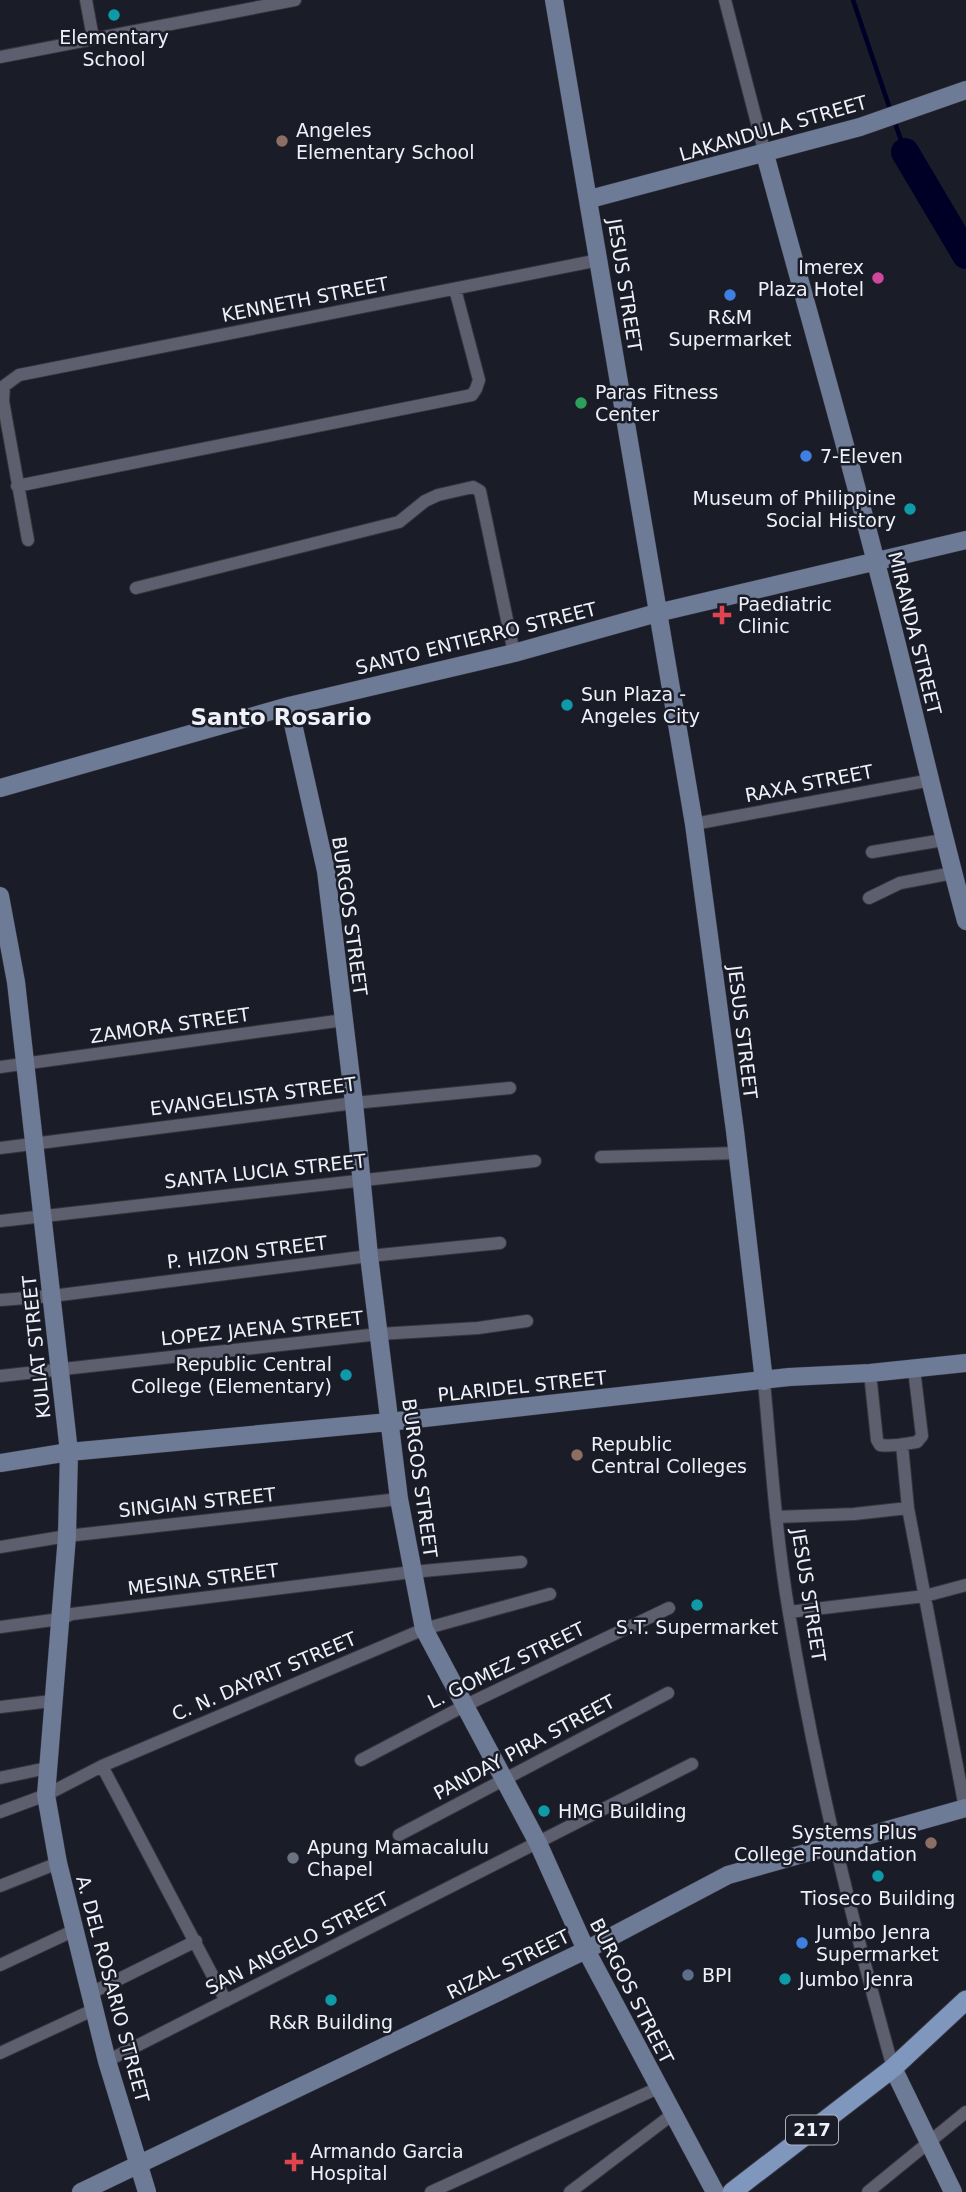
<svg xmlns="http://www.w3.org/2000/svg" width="966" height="2192" viewBox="0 0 966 2192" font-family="'DejaVu Sans',sans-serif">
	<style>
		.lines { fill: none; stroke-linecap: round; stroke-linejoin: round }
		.stream { stroke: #000026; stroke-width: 4.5 }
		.river { stroke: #000026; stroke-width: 28 }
		.street-casing { stroke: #35353f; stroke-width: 14 }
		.secondary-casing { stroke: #35353f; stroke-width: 19 }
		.primary-casing { stroke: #35353f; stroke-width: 21 }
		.street { stroke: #5d5f6e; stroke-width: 12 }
		.secondary { stroke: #6e7b96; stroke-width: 18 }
		.primary { stroke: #7f96bd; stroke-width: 19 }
		.culture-dot { fill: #0f9aa8; stroke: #1a1c28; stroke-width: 2.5 }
		.education-dot { fill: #8d6e63; stroke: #1a1c28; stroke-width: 2.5 }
		.hotel-dot { fill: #d1479c; stroke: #1a1c28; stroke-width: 2.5 }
		.shop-dot { fill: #3f7fe0; stroke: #1a1c28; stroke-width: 2.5 }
		.leisure-dot { fill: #2e9e5b; stroke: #1a1c28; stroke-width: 2.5 }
		.health-dot { fill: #e0444e; stroke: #1a1c28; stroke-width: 2.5 }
		.worship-dot { fill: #6b7280; stroke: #1a1c28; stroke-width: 2.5 }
		.service-dot { fill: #5c6f8a; stroke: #1a1c28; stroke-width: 2.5 }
		.labels { text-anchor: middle; stroke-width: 5; stroke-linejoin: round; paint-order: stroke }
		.shield { fill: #1a1c28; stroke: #afb1ba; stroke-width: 2 }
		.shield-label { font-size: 18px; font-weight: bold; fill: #eff1f9 }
		.poi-label { font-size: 19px; fill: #eff1f9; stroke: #1a1c28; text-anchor: start }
		.street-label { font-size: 19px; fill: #eff1f9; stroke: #1a1c28 }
		.quarter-label { font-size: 23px; font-weight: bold; fill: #eff1f9; stroke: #1a1c28 }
	</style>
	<rect width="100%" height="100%" fill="#1a1c28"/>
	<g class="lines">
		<path class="stream" d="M 853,0 L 891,112
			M 894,120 L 905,152"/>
		<path class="river" d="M 905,152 L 966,255"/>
		<defs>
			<path id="street" d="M 86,0 L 93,38
				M 725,0 L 765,154
				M 0,57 L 295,0
				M 17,486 L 472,395 L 476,389 L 479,380 L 455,289
				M 28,540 L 3,401 L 4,386 L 19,375 L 599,260
				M 136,588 L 399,522 L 425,501 L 438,495 L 473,487 L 480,491 L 514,653
				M 694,824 L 931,780
				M 872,852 L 943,840
				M 869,898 L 900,883 L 953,873
				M 0,1067 L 344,1020
				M 0,1148 L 354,1103 L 510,1088
				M 601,1157 L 737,1153
				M 0,1221 L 535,1161
				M 0,1300 L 52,1296 L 369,1256 L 500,1243
				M 870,1373 L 877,1440 L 880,1445 C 892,1447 905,1444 917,1442 L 922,1436 L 914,1369
				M 0,1376 L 379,1334 L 478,1328 L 527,1321
				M 764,1381 C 771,1458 776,1536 789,1613 C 814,1766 851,1918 893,2068
				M 902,1445 L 908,1508 L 965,1808
				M 776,1517 L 854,1514 L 908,1508
				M 0,1547 L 67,1536 L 399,1499
				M 789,1612 L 925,1596 L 966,1585
				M 0,1627 L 60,1619 L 72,1614 L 412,1572 L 521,1562
				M 0,1707 L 52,1701
				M 361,1760 L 464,1706 L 669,1608
				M 102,1766 L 226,2001
				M 0,1778 L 47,1768
				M 0,1812 L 46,1795 L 102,1766 L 424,1629 L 550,1594
				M 399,1835 L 668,1693
				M 0,1886 L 58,1863
				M 0,1965 L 75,1930
				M 91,1993 L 196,1941
				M 0,2053 L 95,2009
				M 107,2061 L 692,1764
				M 431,2192 L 658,2088
				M 570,2192 L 673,2114
				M 868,2192 L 966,2112"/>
			<path id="secondary" d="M 554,0 L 694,824 L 735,1131 L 764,1381
				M 765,154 C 803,295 844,436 880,578 C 910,692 935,807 966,921
				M 590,199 L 860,127 L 966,90
				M 289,706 L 326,871 L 354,1103 L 369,1256 L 399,1499 L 424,1629 L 538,1843 L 586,1950 L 715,2192
				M 0,788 L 289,706 L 514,653 L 657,613 L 966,540
				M 0,896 L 16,982 L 69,1452 L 67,1536 L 46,1795 L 58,1863 L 107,2061 L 147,2192
				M 0,1463 L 69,1452 L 389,1422 L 789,1377 L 870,1373 L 966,1363
				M 893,2068 L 953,2192
				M 81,2192 L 586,1950 L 728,1875 L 966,1808"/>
			<path id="primary" d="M 732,2192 L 893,2068 L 966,2000"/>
		</defs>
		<use href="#street" class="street-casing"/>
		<use href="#secondary" class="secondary-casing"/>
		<use href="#primary" class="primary-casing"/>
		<use href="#street" class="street"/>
		<use href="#secondary" class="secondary"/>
		<use href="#primary" class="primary"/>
	</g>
	<g class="culture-dot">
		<circle cx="114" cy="15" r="7"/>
		<circle cx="910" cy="509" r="7"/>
		<circle cx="567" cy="705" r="7"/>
		<circle cx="346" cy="1375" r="7"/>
		<circle cx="697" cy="1605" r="7"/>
		<circle cx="544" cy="1811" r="7"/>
		<circle cx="878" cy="1876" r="7"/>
		<circle cx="785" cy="1979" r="7"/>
		<circle cx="331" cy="2000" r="7"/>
	</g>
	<g class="education-dot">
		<circle cx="282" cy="141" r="7"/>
		<circle cx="577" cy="1455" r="7"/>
		<circle cx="931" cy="1843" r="7"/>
	</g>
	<circle class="hotel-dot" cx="878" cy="278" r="7"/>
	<g class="shop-dot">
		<circle cx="730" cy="295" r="7"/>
		<circle cx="806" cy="456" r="7"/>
		<circle cx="802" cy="1943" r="7"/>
	</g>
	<circle class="leisure-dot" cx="581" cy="403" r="7"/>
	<g class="health-dot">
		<path d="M718.5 604.5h7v7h7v7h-7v7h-7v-7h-7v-7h7z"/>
		<path d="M290.5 2151.5h7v7h7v7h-7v7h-7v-7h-7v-7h7z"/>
	</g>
	<circle class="worship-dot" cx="293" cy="1858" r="7"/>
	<circle class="service-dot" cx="688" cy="1975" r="7"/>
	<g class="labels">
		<rect class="shield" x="786" y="2115.5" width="52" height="29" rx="5"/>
		<g class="shield-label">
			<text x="812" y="2136">217</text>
		</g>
		<g class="poi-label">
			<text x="114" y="44" text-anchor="middle">Elementary<tspan x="114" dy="22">School</tspan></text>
			<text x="296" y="137">Angeles<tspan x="296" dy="22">Elementary School</tspan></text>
			<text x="864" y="274" text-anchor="end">Imerex<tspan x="864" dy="22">Plaza Hotel</tspan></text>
			<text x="730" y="324" text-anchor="middle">R&amp;M<tspan x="730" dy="22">Supermarket</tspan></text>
			<text x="595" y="399">Paras Fitness<tspan x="595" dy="22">Center</tspan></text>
			<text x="820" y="463">7-Eleven</text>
			<text x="896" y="505" text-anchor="end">Museum of Philippine<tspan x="896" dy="22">Social History</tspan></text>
			<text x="738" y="611">Paediatric<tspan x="738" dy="22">Clinic</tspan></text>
			<text x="581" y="701">Sun Plaza -<tspan x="581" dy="22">Angeles City</tspan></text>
			<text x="332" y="1371" text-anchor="end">Republic Central<tspan x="332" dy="22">College (Elementary)</tspan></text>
			<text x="591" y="1451">Republic<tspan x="591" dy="22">Central Colleges</tspan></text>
			<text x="697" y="1634" text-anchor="middle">S.T. Supermarket</text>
			<text x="558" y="1818">HMG Building</text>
			<text x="917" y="1839" text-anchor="end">Systems Plus<tspan x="917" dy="22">College Foundation</tspan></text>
			<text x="307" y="1854">Apung Mamacalulu<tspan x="307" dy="22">Chapel</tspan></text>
			<text x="878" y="1905" text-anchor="middle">Tioseco Building</text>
			<text x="816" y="1939">Jumbo Jenra<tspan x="816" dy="22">Supermarket</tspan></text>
			<text x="702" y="1982">BPI</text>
			<text x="799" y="1986">Jumbo Jenra</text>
			<text x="331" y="2029" text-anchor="middle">R&amp;R Building</text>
			<text x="310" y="2158">Armando Garcia<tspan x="310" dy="22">Hospital</tspan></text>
		</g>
		<g class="street-label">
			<text transform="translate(773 128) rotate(-16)" y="7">LAKANDULA STREET</text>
			<text transform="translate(625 285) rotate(81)" y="7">JESUS STREET</text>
			<text transform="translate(305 299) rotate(-11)" y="7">KENNETH STREET</text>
			<text transform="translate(915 633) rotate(76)" y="7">MIRANDA STREET</text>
			<text transform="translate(476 638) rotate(-14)" y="7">SANTO ENTIERRO STREET</text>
			<text transform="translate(809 783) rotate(-11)" y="7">RAXA STREET</text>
			<text transform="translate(350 916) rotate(82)" y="7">BURGOS STREET</text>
			<text transform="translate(170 1025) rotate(-8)" y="7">ZAMORA STREET</text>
			<text transform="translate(743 1032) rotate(83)" y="7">JESUS STREET</text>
			<text transform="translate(253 1096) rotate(-7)" y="7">EVANGELISTA STREET</text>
			<text transform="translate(265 1171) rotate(-6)" y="7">SANTA LUCIA STREET</text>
			<text transform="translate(247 1252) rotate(-7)" y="7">P. HIZON STREET</text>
			<text transform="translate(262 1328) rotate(-6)" y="7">LOPEZ JAENA STREET</text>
			<text transform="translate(36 1347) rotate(-96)" y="7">KULIAT STREET</text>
			<text transform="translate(522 1386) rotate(-6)" y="7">PLARIDEL STREET</text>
			<text transform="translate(420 1478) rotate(82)" y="7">BURGOS STREET</text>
			<text transform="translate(197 1502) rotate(-6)" y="7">SINGIAN STREET</text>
			<text transform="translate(203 1579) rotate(-7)" y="7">MESINA STREET</text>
			<text transform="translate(809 1595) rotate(81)" y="7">JESUS STREET</text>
			<text transform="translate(506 1665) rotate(-26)" y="7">L. GOMEZ STREET</text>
			<text transform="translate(264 1676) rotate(-23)" y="7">C. N. DAYRIT STREET</text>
			<text transform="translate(524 1747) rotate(-28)" y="7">PANDAY PIRA STREET</text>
			<text transform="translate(297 1943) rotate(-27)" y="7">SAN ANGELO STREET</text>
			<text transform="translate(508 1964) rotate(-26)" y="7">RIZAL STREET</text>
			<text transform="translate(113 1989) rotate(75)" y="7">A. DEL ROSARIO STREET</text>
			<text transform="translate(632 1991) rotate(63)" y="7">BURGOS STREET</text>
		</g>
		<g class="quarter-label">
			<text x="281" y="725">Santo Rosario</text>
		</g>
	</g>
</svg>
